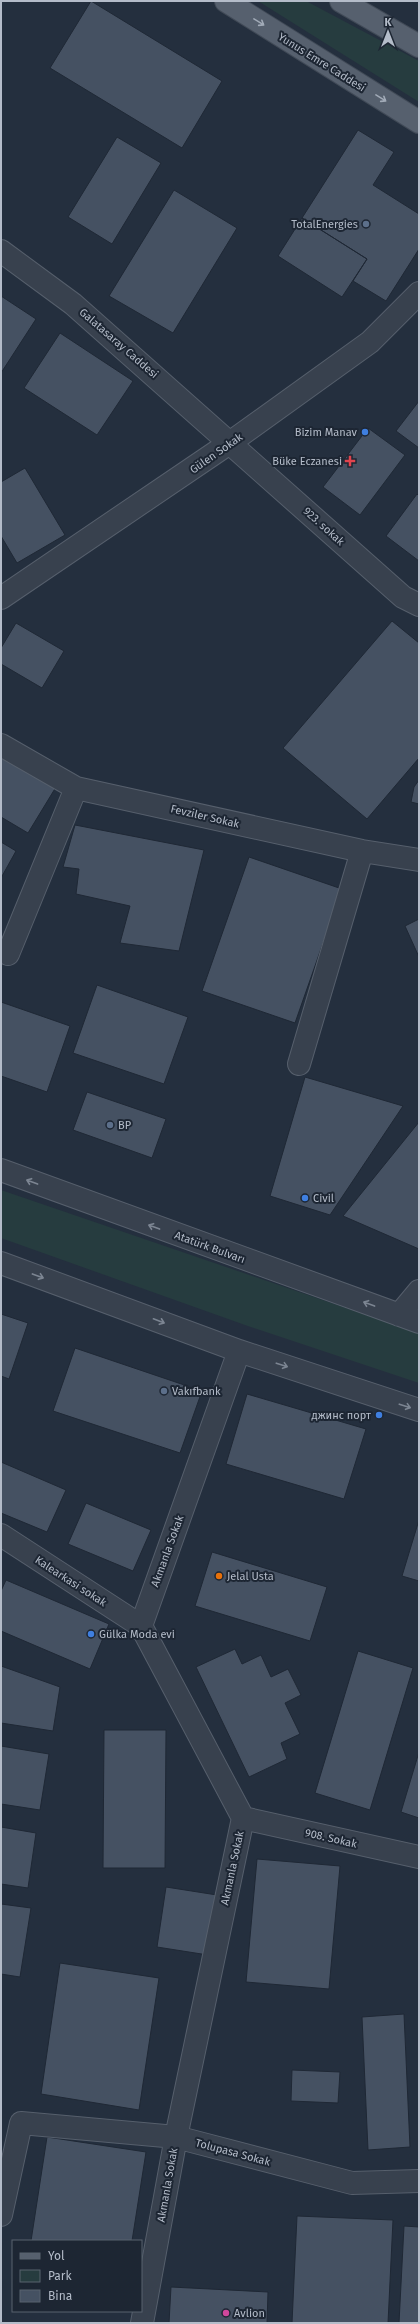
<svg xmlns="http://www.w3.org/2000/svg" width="420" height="2324" viewBox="0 0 420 2324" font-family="'Fira Sans',sans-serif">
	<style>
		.green { fill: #263c3f }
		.building { fill: #455162; stroke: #1f2835 }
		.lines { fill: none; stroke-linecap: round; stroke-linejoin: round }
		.minor-casing { stroke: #565f6c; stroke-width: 24 }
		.major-casing { stroke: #414a57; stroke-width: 24 }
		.minor { stroke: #38414e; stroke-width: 22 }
		.major { stroke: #56606e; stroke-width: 22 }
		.oneway { stroke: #a1aab7 }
		.oneway2 { stroke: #7c8592 }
		.service-dot { fill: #5c6f8a; stroke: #1d2633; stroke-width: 1.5 }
		.shop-dot { fill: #3f7fe0; stroke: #1d2633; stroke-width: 1.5 }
		.health-dot { fill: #e0444e; stroke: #1d2633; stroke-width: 1.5 }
		.food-dot { fill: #e8710a; stroke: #1d2633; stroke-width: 1.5 }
		.hotel-dot { fill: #d1479c; stroke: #1d2633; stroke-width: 1.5 }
		.labels { text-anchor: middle; stroke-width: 4; stroke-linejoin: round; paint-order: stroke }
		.street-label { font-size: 11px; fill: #b4bcc9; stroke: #1d2633 }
		.poi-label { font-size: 11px; fill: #b4bcc9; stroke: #1d2633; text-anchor: start }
	</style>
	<rect width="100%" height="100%" fill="#242f3e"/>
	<path class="green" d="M 258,1 L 306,1 L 419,61 L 419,102 Z
		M 1,1190 L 419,1333 L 419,1383 L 245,1325 L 1,1238 Z"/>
	<path class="building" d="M 91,1 L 222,81 L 182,148 L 50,68 Z
		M 358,130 L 394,152 L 373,185 L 419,214 L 419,249 L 386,301 L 353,281 L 367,259 L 302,218 Z
		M 117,137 L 161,163 L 112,244 L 68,217 Z
		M 174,190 L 237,228 L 173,333 L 109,296 Z
		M 302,218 L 367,259 L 342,297 L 278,256 Z
		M 1,296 L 36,319 L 1,373 Z
		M 60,333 L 133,381 L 97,435 L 24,388 Z
		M 419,401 L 419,448 L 396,431 Z
		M 368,428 L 405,455 L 360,515 L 323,487 Z
		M 25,468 L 65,535 L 17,563 L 1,536 L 1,482 Z
		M 417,494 L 419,496 L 419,561 L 386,536 Z
		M 392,621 L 419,643 L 419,758 L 367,819 L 283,748 Z
		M 16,623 L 64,651 L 42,688 L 1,664 L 1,648 Z
		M 1,755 L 56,787 L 28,833 L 1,817 Z
		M 419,780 L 419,804 L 411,802 L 414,787 Z
		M 75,825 L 204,850 L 179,951 L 120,943 L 130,906 L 76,894 L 79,869 L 63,867 Z
		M 1,842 L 16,851 L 1,878 Z
		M 249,857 L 342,889 L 295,1023 L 202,991 Z
		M 419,919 L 419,957 L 405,926 Z
		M 97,985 L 188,1017 L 164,1084 L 73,1053 Z
		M 1,1002 L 70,1026 L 47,1092 L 1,1076 Z
		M 305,1077 L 403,1106 L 330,1215 L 270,1196 Z
		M 87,1092 L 166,1119 L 152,1158 L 73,1130 Z
		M 419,1122 L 419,1249 L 343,1216 Z
		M 1,1314 L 28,1323 L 9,1379 L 1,1376 Z
		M 75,1348 L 202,1391 L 180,1453 L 53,1411 Z
		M 247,1394 L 366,1429 L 344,1499 L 226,1464 Z
		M 1,1462 L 66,1490 L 47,1532 L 1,1513 Z
		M 86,1503 L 151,1530 L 133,1571 L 68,1544 Z
		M 419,1520 L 419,1581 L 402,1576 Z
		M 212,1552 L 327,1587 L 310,1641 L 195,1606 Z
		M 6,1580 L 109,1624 L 90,1669 L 1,1631 L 1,1591 Z
		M 235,1649 L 242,1664 L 261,1655 L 271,1677 L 288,1669 L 301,1695 L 285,1703 L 300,1734 L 281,1743 L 287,1759 L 249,1777 L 196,1667 Z
		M 358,1651 L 413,1668 L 370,1810 L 315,1793 Z
		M 1,1666 L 60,1687 L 53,1731 L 1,1723 Z
		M 104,1730 L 166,1730 L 165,1868 L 103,1868 Z
		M 1,1746 L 49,1754 L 40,1810 L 1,1804 Z
		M 419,1752 L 419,1818 L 401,1812 Z
		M 1,1827 L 36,1833 L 28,1888 L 1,1884 Z
		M 257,1859 L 340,1866 L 329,1989 L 246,1982 Z
		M 166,1887 L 217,1895 L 208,1955 L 157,1947 Z
		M 1,1904 L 31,1908 L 20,1977 L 1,1974 Z
		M 60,1963 L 159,1978 L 139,2110 L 41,2094 Z
		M 404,2014 L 410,2147 L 368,2150 L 362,2017 Z
		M 292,2070 L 340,2072 L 338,2103 L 291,2101 Z
		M 47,2137 L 146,2152 L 132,2241 L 31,2241 Z
		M 297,2216 L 393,2220 L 388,2323 L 292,2323 Z
		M 404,2226 L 419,2227 L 419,2323 L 399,2323 Z
		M 171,2287 L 268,2292 L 267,2323 L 169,2323 Z"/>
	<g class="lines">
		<defs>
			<path id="minor" d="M 1,251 L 73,304 L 403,597 L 419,605
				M 1,598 L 231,442 L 370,342 L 419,293
				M 1,745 L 76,788 L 362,851 L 419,860
				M 8,954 L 76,788
				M 299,1064 L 362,851
				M 1,1170 L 419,1322
				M 1,1263 L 239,1351 L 419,1410
				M 399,1315 L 419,1291
				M 1,1535 L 141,1626
				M 243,1818 L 419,1857
				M 1,2215 L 21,2123 L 176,2137 L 352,2183 L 419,2181
				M 142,2323 L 176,2137 L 243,1818 L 141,1626 L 239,1351"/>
			<path id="major" d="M 226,1 L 419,122
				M 341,1 L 419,46"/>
		</defs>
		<use href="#minor" class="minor-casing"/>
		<use href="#major" class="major-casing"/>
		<use href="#minor" class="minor"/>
		<use href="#major" class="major"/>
	</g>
	<defs><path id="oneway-shaft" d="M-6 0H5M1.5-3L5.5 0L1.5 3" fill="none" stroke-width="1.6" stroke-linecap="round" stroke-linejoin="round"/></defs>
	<g class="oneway">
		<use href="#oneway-shaft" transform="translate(259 22) rotate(32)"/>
		<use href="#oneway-shaft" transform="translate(381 98) rotate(32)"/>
	</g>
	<g class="oneway2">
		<use href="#oneway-shaft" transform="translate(32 1182) rotate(-160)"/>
		<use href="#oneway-shaft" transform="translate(154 1227) rotate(-160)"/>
		<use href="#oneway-shaft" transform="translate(38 1276) rotate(20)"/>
		<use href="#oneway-shaft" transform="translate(369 1304) rotate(-160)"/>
		<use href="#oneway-shaft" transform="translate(159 1321) rotate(21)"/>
		<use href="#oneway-shaft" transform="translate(282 1365) rotate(18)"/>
		<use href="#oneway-shaft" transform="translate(405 1406) rotate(18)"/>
	</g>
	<g class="service-dot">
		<circle cx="366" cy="224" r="4"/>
		<circle cx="110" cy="1125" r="4"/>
		<circle cx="164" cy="1391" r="4"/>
	</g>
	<g class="shop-dot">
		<circle cx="365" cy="432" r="4"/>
		<circle cx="305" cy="1198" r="4"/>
		<circle cx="379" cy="1415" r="4"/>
		<circle cx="91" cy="1634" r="4"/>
	</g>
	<path class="health-dot" d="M348 455h4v4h4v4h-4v4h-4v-4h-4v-4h4z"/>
	<circle class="food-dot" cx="219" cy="1576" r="4"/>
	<circle class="hotel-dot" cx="226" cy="2313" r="4"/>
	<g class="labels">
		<g class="street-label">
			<text transform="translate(322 62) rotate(32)" y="4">Yunus Emre Caddesi</text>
			<text transform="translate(119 343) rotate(41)" y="4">Galatasaray Caddesi</text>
			<text transform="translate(216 453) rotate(-35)" y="4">Gülen Sokak</text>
			<text transform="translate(324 526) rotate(42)" y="4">923. sokak</text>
			<text transform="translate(205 816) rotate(13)" y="4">Fevziler Sokak</text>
			<text transform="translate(210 1247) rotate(20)" y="4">Atatürk Bulvarı</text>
			<text transform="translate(167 1551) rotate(-70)" y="4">Akmanla Sokak</text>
			<text transform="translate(71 1581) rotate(33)" y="4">Kalearkasi sokak</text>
			<text transform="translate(331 1838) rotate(13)" y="4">908. Sokak</text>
			<text transform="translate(232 1868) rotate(-78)" y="4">Akmanla Sokak</text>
			<text transform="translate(233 2152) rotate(15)" y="4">Tolupasa Sokak</text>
			<text transform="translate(167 2185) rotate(-80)" y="4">Akmanla Sokak</text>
		</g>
		<g class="poi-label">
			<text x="358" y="228" text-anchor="end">TotalEnergies</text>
			<text x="357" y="436" text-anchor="end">Bizim Manav</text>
			<text x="342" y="465" text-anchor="end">Büke Eczanesi</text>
			<text x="118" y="1129">BP</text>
			<text x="313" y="1202">Civil</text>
			<text x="172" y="1395">Vakıfbank</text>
			<text x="371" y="1419" text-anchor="end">джинс порт</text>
			<text x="227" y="1580">Jelal Usta</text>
			<text x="99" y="1638">Gülka Moda evi</text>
			<text x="234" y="2317">Avlion</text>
		</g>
	</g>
	<rect width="420" height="2324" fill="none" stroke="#b4bcc9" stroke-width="4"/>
	<rect x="12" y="2240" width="130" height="72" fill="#1d2633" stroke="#59626f"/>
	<rect x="20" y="2253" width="20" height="6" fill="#56606e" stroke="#59626f"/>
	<text x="48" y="2260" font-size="12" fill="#b4bcc9">Yol</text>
	<rect x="20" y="2270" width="20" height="12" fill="#263c3f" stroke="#59626f"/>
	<text x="48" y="2280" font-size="12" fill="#b4bcc9">Park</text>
	<rect x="20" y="2290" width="20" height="12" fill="#455162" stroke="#59626f"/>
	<text x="48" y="2300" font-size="12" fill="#b4bcc9">Bina</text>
	<g transform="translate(388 32)" stroke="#1d2633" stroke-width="3" paint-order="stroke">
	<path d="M0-3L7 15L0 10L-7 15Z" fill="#b4bcc9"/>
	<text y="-6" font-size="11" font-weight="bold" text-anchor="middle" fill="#b4bcc9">K</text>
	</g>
</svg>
